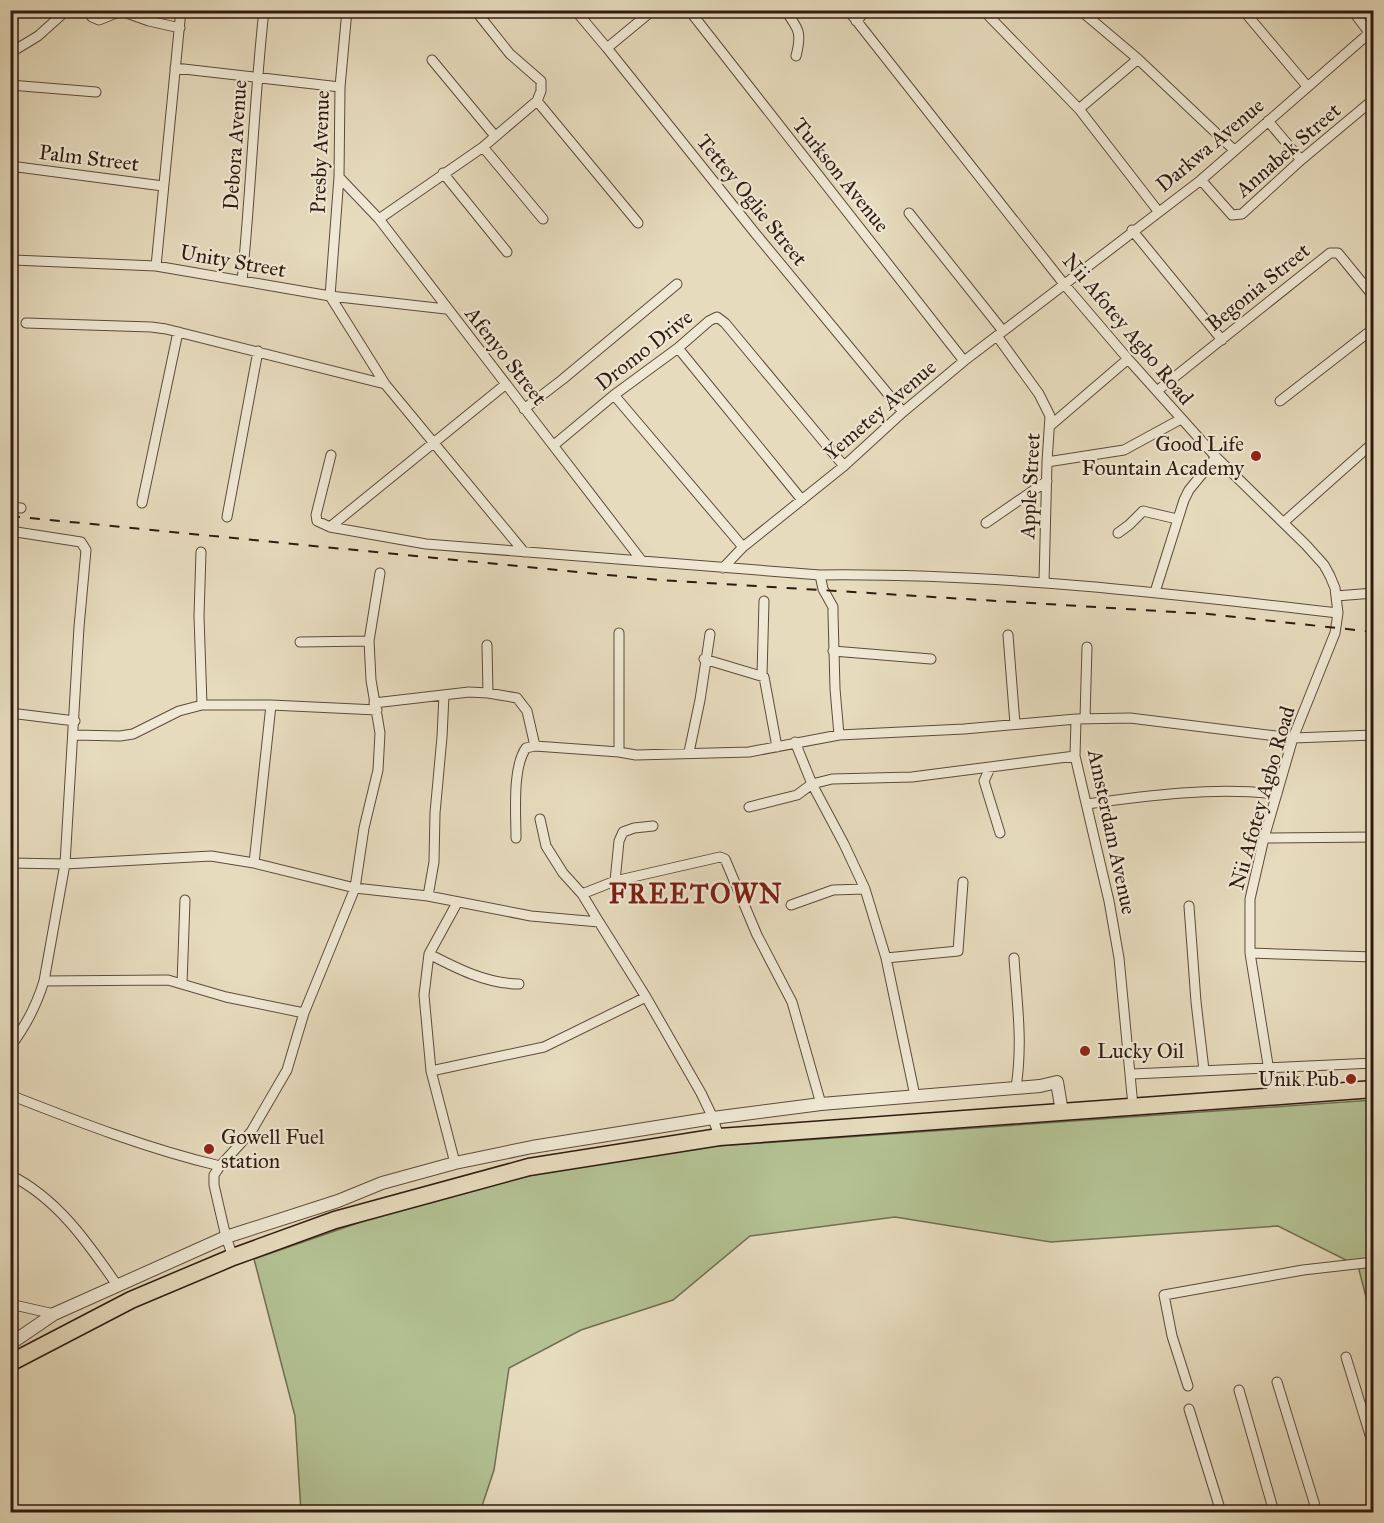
<svg xmlns="http://www.w3.org/2000/svg" width="1384" height="1523" viewBox="0 0 1384 1523" font-family="'IM FELL Great Primer',serif">
	<style>
		.green { fill: #b3c193; stroke: #726e52; stroke-width: 1.5 }
		.lines { fill: none; stroke-linecap: round; stroke-linejoin: round }
		.minor-casing { stroke: #5e4a3c; stroke-width: 11 }
		.tertiary-casing { stroke: #5e4a3c; stroke-width: 14 }
		.trunk-casing { stroke: #301a11; stroke-width: 19 }
		.minor { stroke: #efe8d4; stroke-width: 9 }
		.tertiary { stroke: #efe8d4; stroke-width: 12 }
		.trunk { stroke: #e6dbbd; stroke-width: 16 }
		.rail { stroke: #301a11; stroke-width: 2; stroke-dasharray: 10 10; stroke-linecap: butt }
		.poi-dot { fill: #8f2418; stroke: #efe8d4; stroke-width: 2 }
		.labels { text-anchor: middle; stroke-width: 4.5; stroke-linejoin: round; paint-order: stroke }
		.street-label { font-size: 21px; fill: #301a11; stroke: #efe8d4 }
		.poi-label { font-size: 21px; fill: #301a11; stroke: #efe8d4; text-anchor: end }
		.district-label { font-size: 27px; font-weight: bold; letter-spacing: 1.5px; fill: #7a1f14; stroke: #efe8d4 }
	</style>
	<rect width="100%" height="100%" fill="#e6dbbd"/>
	<filter id="stains"><feTurbulence type="fractalNoise" baseFrequency=".00333" numOctaves="4"/><feColorMatrix values="0 0 0 0 .2 0 0 0 0 .09 0 0 0 0 .02 0 0 0 .5 -.17"/></filter>
	<radialGradient id="worn" r=".72"><stop offset=".6" stop-color="#630" stop-opacity="0"/><stop offset="1" stop-color="#630" stop-opacity=".3"/></radialGradient>
	<path class="green" d="M 1373,1100 L 1373,1324 L 1358,1266 L 1278,1226 L 1051,1242 L 895,1217 L 750,1236 L 673,1300 L 581,1330 L 509,1368 L 494,1470 L 480,1512 L 301,1512 L 295,1416 L 254,1259 L 372,1218 L 483,1187 L 544,1172 L 689,1148 Z"/>
	<g class="lines">
		<defs>
			<path id="minor" d="M 87,10 L 92,17 L 99,20 L 121,11 L 149,21 L 180,28
				M 575,10 L 607,48 L 755,233 L 903,412
				M 689,10 L 964,361
				M 785,10 C 799,29 802,33 796,56
				M 848,10 L 1064,284 L 1128,359 L 1216,457 L 1306,545 L 1324,565 L 1330,576 L 1335,588 L 1338,613 L 1335,633 L 1293,738 L 1264,838 L 1250,899 L 1250,953 L 1273,1096
				M 983,10 L 1079,109 L 1158,211
				M 1080,10 L 1138,59 L 1234,150
				M 1243,10 L 1307,86
				M 1352,10 L 1374,39
				M 856,21 L 867,10
				M 607,48 L 653,10
				M 10,53 L 38,36 L 67,10
				M 432,60 L 495,136
				M 175,68 L 340,87
				M 10,85 L 96,92
				M 537,101 L 638,223
				M 1079,109 L 1138,59
				M 1268,121 L 1301,160
				M 483,147 L 543,219
				M 10,166 L 163,186
				M 443,173 L 507,252
				M 339,177 L 379,219 L 642,561
				M 1201,180 L 1232,215 L 1242,214 L 1301,160 L 1374,99
				M 909,213 L 1003,331
				M 379,219 L 483,147 L 537,101 L 541,91 L 541,81 L 510,54 L 475,10
				M 1132,230 L 1222,340
				M 13,260 L 156,266 L 330,296 L 446,309
				M 156,266 L 181,10
				M 242,281 C 251,191 254,101 264,10
				M 330,296 L 385,384 L 524,552
				M 330,296 L 339,177 L 340,87 L 347,10
				M 26,323 L 151,327 L 166,329 L 385,384
				M 997,336 L 1039,394 L 1050,416 L 1047,462 L 1044,582
				M 678,348 L 802,500
				M 1157,391 L 1330,253 L 1338,253 L 1374,297
				M 614,395 L 743,547
				M 1280,401 L 1374,328
				M 524,409 L 563,379 L 677,284
				M 1051,425 L 1128,359
				M 554,445 L 614,395 L 678,348 L 709,321 L 717,317 L 725,323 L 844,466
				M 331,455 L 316,515 L 317,521 L 330,527 L 426,544 L 820,575 C 994,573 1166,593 1338,613
				M 1047,462 L 1124,450 L 1181,419
				M 142,503 L 178,332
				M 10,507 L 21,508
				M 227,517 L 258,351
				M 1284,522 L 1374,442
				M 986,523 L 1047,481
				M 330,527 L 506,384
				M 10,531 L 81,542 L 86,550 L 79,627 L 65,864 L 211,856 L 254,863 L 355,888 L 304,1013 L 287,1070 L 251,1132 L 220,1166 L 214,1175 L 214,1185 L 226,1237 L 233,1257
				M 1118,533 L 1129,525 L 1143,511 L 1177,519
				M 201,552 L 199,616 L 202,705
				M 723,568 L 743,547 L 844,466 L 903,412 L 964,361 L 1201,180 L 1374,29
				M 380,573 L 369,641 L 371,680 L 380,733 L 378,770 L 364,828 L 355,888 L 428,896 L 531,916 L 599,922 L 582,894 L 563,873 L 546,846 L 540,819
				M 820,575 L 823,589 L 833,607 L 833,613 L 835,689 L 839,735
				M 1155,592 L 1184,500 L 1189,490 L 1216,457
				M 1336,596 L 1374,593
				M 619,633 L 619,752
				M 1008,635 L 1015,724
				M 300,642 L 369,641
				M 487,645 L 488,693
				M 833,651 L 931,659
				M 704,659 L 764,677 L 777,747
				M 762,675 L 764,601
				M 374,703 L 469,692 L 488,693 L 517,698 L 527,711 L 535,746 L 619,752 L 636,755 L 749,752 L 839,735 L 964,729 L 1076,719
				M 10,713 L 75,721
				M 1085,718 L 1087,647
				M 74,735 L 120,736 L 133,734 L 179,711 L 202,705 L 271,705
				M 795,742 L 812,784 L 844,844 L 865,889 L 886,958 L 915,1096
				M 689,752 L 700,700 L 710,634
				M 990,768 L 984,781 L 1000,833
				M 1087,804 C 1150,795 1214,787 1277,794
				M 749,807 L 797,795 L 812,784 L 832,779 L 912,777 L 1075,756
				M 516,838 C 516,814 512,768 526,748 L 535,746
				M 1264,838 L 1374,837
				M 10,863 L 65,864 L 44,981 C 36,1007 26,1026 10,1047
				M 254,863 L 271,705 L 377,710
				M 615,881 L 619,841 L 623,832 L 634,828 L 653,826
				M 582,894 L 615,881 L 720,857 L 725,859 L 757,935 L 792,1002 L 821,1104
				M 428,896 L 434,862 L 435,813 L 442,737 L 444,695
				M 791,905 L 833,890 L 865,889
				M 1189,906 L 1196,1002 L 1204,1070
				M 599,922 L 646,997 L 701,1093 L 713,1118 L 719,1137
				M 1250,953 L 1374,957
				M 429,954 C 456,968 487,984 519,984
				M 886,958 L 958,951 L 963,882
				M 1014,958 C 1017,1005 1023,1041 1016,1088
				M 44,981 L 168,980 L 226,997 L 304,1013
				M 182,984 L 185,900
				M 431,1071 L 544,1047 L 646,997
				M 1132,1074 L 1374,1063
				M 10,1095 C 79,1122 148,1149 220,1166
				M 1133,1106 L 1119,958 L 1109,901 L 1075,756 L 1076,719 L 1130,718 L 1293,738 L 1374,735
				M 455,1163 L 431,1071 L 424,995 L 429,954 L 457,903
				M 10,1175 C 57,1198 88,1243 117,1285
				M 10,1304 L 54,1314
				M 1346,1357 L 1374,1448
				M 1277,1382 L 1317,1512
				M 1188,1386 L 1172,1336 L 1164,1295 L 1303,1270 L 1374,1262
				M 1239,1390 L 1274,1512
				M 1189,1409 L 1221,1512"/>
			<path id="tertiary" d="M 10,1344 L 54,1314 L 226,1237 L 338,1201 L 382,1183 L 455,1163 L 532,1147 L 713,1118 L 821,1104 L 1040,1086 L 1057,1082 L 1062,1112"/>
			<path id="trunk" d="M 10,1363 L 131,1300 L 233,1257 L 335,1220 L 529,1167 L 719,1137 L 1374,1089"/>
		</defs>
		<use href="#minor" class="minor-casing"/>
		<use href="#tertiary" class="tertiary-casing"/>
		<use href="#trunk" class="trunk-casing"/>
		<use href="#minor" class="minor"/>
		<use href="#tertiary" class="tertiary"/>
		<use href="#trunk" class="trunk"/>
		<path class="rail" d="M 10,516 L 659,580 L 1208,614 L 1374,632"/>
	</g>
	<g class="poi-dot">
		<circle cx="1256" cy="456" r="6"/>
		<circle cx="1085" cy="1051" r="6"/>
		<circle cx="1351" cy="1079" r="6"/>
		<circle cx="209" cy="1149" r="6"/>
	</g>
	<g class="labels">
		<g class="street-label">
			<text transform="translate(235 145) rotate(-86)" y="7">Debora Avenue</text>
			<text transform="translate(1210 145) rotate(-40)" y="7">Darkwa Avenue</text>
			<text transform="translate(1288 150) rotate(-41)" y="7">Annabek Street</text>
			<text transform="translate(320 152) rotate(-88)" y="7">Presby Avenue</text>
			<text transform="translate(89 158) rotate(7)" y="7">Palm Street</text>
			<text transform="translate(841 175) rotate(51)" y="7">Turkson Avenue</text>
			<text transform="translate(752 200) rotate(51)" y="7">Tettey Oglie Street</text>
			<text transform="translate(233 261) rotate(10)" y="7">Unity Street</text>
			<text transform="translate(1258 287) rotate(-39)" y="7">Begonia Street</text>
			<text transform="translate(1128 329) rotate(50)" y="7">Nii Afotey Agbo Road</text>
			<text transform="translate(644 350) rotate(-38)" y="7">Dromo Drive</text>
			<text transform="translate(506 356) rotate(52)" y="7">Afenyo Street</text>
			<text transform="translate(880 410) rotate(-41)" y="7">Yemetey Avenue</text>
			<text transform="translate(1030 486) rotate(-87)" y="7">Apple Street</text>
			<text transform="translate(1262 798) rotate(-74)" y="7">Nii Afotey Agbo Road</text>
			<text transform="translate(1112 832) rotate(78)" y="7">Amsterdam Avenue</text>
		</g>
		<g class="poi-label">
			<text x="1244" y="451">Good Life<tspan x="1244" dy="24">Fountain Academy</tspan></text>
			<text x="1097" y="1058" text-anchor="start">Lucky Oil</text>
			<text x="1339" y="1086">Unik Pub</text>
			<text x="221" y="1144" text-anchor="start">Gowell Fuel<tspan x="221" dy="24">station</tspan></text>
		</g>
		<g class="district-label">
			<text x="696" y="903">FREETOWN</text>
		</g>
	</g>
	<rect width="1384" height="1523" fill="none" stroke="#e6dbbd" stroke-width="36"/>
	<rect x="12" y="12" width="1360" height="1499" fill="none" stroke="#301a11" stroke-width="3"/>
	<rect x="18" y="18" width="1348" height="1487" fill="none" stroke="#301a11" stroke-width="1.5"/>
	<rect width="100%" height="100%" filter="url(#stains)"/>
	<rect width="100%" height="100%" fill="url(#worn)"/>
</svg>
